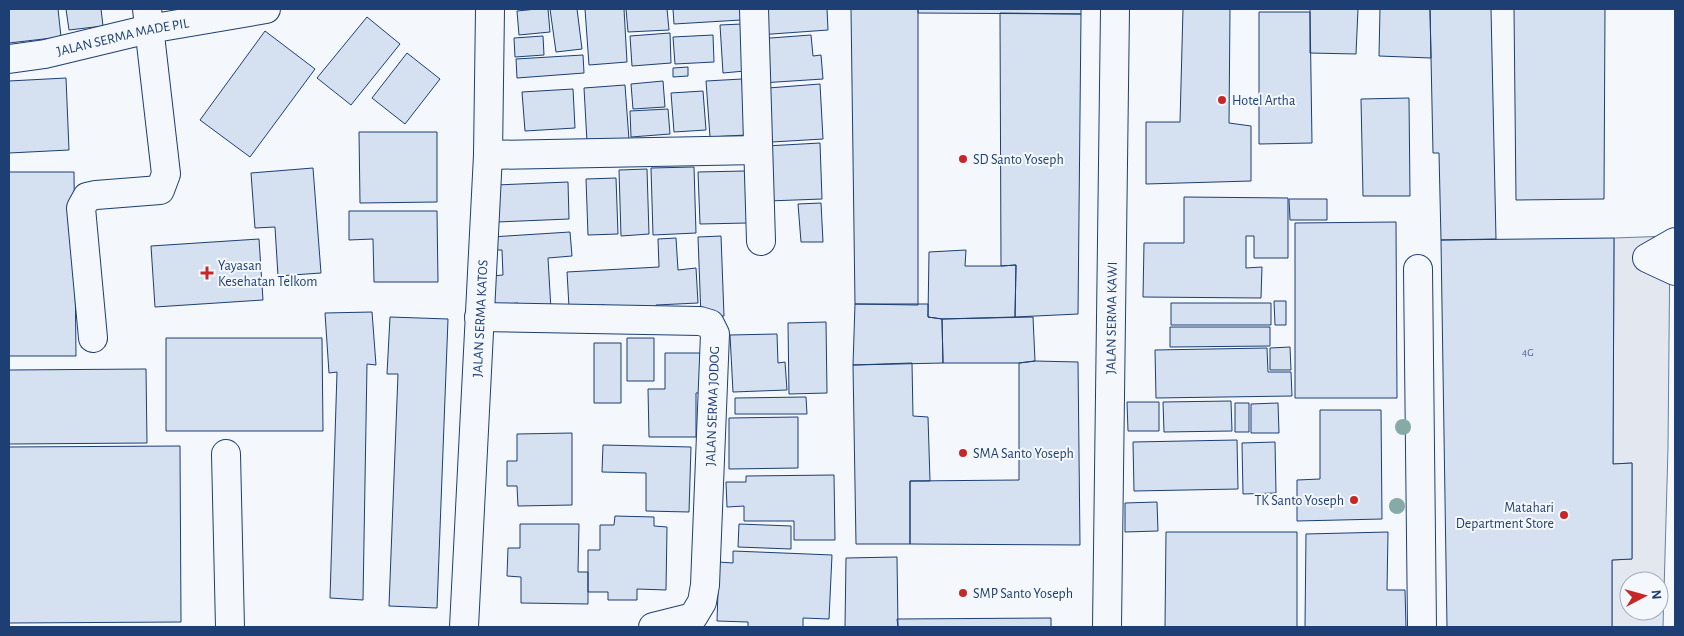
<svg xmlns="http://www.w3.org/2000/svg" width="1684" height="636" viewBox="0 0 1684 636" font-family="'Alegreya Sans',sans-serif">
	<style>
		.parking { fill: #e3e8f0; stroke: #687fa3; fill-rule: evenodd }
		.building { fill: #d5e0f0; stroke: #1d3f73 }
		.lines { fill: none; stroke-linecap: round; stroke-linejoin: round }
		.minor-casing { stroke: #1d3f73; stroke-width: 30 }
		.minor { stroke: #f4f7fb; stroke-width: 28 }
		.tree { fill: #86aba6 }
		.poi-dot { fill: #c62828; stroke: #f4f7fb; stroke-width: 2 }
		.labels { text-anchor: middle; stroke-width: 4; stroke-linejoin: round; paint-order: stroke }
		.number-label { font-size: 11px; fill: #4b6792 }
		.street-label { font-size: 14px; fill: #1d3f73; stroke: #f4f7fb }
		.poi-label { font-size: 14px; fill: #1d3f73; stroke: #f4f7fb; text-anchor: start }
	</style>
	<rect width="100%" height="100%" fill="#f4f7fb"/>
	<path class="parking" d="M 1670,236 L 1668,448 L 1663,627 L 1612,627 L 1612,560 L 1632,559 L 1632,463 L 1613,464 L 1614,238 ZM 1629,581 L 1659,581 L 1659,611 L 1629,611 Z"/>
	<path class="building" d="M 9,9 L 58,9 L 61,37 L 9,43 Z
		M 66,9 L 101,9 L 103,26 L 69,30 Z
		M 537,9 L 548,9 L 550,32 L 519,35 L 517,11 Z
		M 550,9 L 577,9 L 582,49 L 556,52 Z
		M 585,9 L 624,9 L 627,62 L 589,65 Z
		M 626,9 L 667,9 L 669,30 L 628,32 Z
		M 673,9 L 740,9 L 741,20 L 674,24 Z
		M 756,9 L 827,9 L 828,30 L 758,35 Z
		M 851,9 L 918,9 L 918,305 L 855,304 Z
		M 918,9 L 1081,9 L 1081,14 L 918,13 Z
		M 1183,9 L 1230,9 L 1229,123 L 1251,126 L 1251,181 L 1146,184 L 1146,122 L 1180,122 Z
		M 1310,9 L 1358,9 L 1356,54 L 1310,53 Z
		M 1380,9 L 1430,9 L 1431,58 L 1379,56 Z
		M 1430,9 L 1491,9 L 1496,239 L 1441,240 L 1439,153 L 1433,153 Z
		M 1514,9 L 1605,9 L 1604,199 L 1516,200 Z
		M 1259,12 L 1310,12 L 1312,143 L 1259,144 Z
		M 1000,13 L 1081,14 L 1078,314 L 1015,317 L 1016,265 L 1001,266 Z
		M 367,17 L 400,44 L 351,105 L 317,78 Z
		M 742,24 L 745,71 L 723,73 L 720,25 Z
		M 265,31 L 315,69 L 250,157 L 200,120 Z
		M 670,33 L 671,63 L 632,66 L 630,36 Z
		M 713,35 L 714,62 L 675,64 L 673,37 Z
		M 811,35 L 813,56 L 821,55 L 823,79 L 761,83 L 757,39 Z
		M 543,36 L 544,55 L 515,57 L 514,38 Z
		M 407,53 L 440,79 L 405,124 L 372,98 Z
		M 583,55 L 584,73 L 517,78 L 516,59 Z
		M 688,67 L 688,76 L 673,77 L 673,68 Z
		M 66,78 L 69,150 L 9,153 L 9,81 Z
		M 742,79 L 746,135 L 710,137 L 706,81 Z
		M 663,81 L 665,107 L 633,109 L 631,84 Z
		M 820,84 L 823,139 L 772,142 L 768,88 Z
		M 625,85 L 629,140 L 587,142 L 584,88 Z
		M 573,89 L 575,128 L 525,131 L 522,92 Z
		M 703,91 L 706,130 L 674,132 L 671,93 Z
		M 1409,98 L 1410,196 L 1363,196 L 1361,99 Z
		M 668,109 L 670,134 L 631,137 L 630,111 Z
		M 359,132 L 437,132 L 437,202 L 360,203 Z
		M 820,143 L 822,199 L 768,201 L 766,146 Z
		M 694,167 L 696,233 L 653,235 L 651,168 Z
		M 313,168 L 321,273 L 278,276 L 275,227 L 255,228 L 251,173 Z
		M 647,169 L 649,234 L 621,236 L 619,170 Z
		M 745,171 L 747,223 L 700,224 L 698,172 Z
		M 9,172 L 74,172 L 76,356 L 9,356 Z
		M 616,178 L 618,234 L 588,235 L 586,179 Z
		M 568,182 L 569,219 L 497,222 L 496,185 Z
		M 1184,197 L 1288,198 L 1288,258 L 1254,258 L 1254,236 L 1246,236 L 1246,268 L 1262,267 L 1261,298 L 1143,297 L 1144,243 L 1184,243 Z
		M 1289,199 L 1327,199 L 1327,220 L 1290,220 Z
		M 821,203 L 823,242 L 801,242 L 798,204 Z
		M 349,211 L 437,211 L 438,282 L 374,282 L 373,239 L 349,240 Z
		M 1396,222 L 1397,398 L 1295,398 L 1295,223 Z
		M 570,232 L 572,256 L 548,258 L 551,310 L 518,313 L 518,303 L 494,305 L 492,276 L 503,275 L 502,250 L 492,250 L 491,237 Z
		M 721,236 L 724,316 L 701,317 L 698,237 Z
		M 676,238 L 678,270 L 696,268 L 698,303 L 656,305 L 657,318 L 605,319 L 605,305 L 569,307 L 567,272 L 659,267 L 658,239 Z
		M 1614,238 L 1613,464 L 1632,463 L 1632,559 L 1612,560 L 1612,627 L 1447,627 L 1441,240 Z
		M 259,239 L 263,300 L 155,307 L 151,246 Z
		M 966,250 L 965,266 L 1001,266 L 1016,265 L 1015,317 L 942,319 L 928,317 L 929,252 Z
		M 1274,301 L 1286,301 L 1286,325 L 1275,325 Z
		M 1171,303 L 1271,303 L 1271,325 L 1171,325 Z
		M 855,304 L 928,304 L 928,317 L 942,319 L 943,363 L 853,365 Z
		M 372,312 L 376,365 L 367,364 L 363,600 L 330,598 L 337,372 L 329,373 L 325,313 Z
		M 390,317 L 448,319 L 437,608 L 389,606 L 398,374 L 387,374 Z
		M 1033,317 L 1035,361 L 1019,363 L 943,363 L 942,319 Z
		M 826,322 L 827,393 L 789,394 L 788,323 Z
		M 1170,327 L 1270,327 L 1270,346 L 1170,347 Z
		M 777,334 L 778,363 L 785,362 L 787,390 L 733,392 L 730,335 Z
		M 166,338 L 322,338 L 323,431 L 166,431 Z
		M 627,338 L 654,338 L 654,381 L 627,381 Z
		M 594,343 L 621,343 L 621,403 L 594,403 Z
		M 1290,347 L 1291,370 L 1270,370 L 1270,348 Z
		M 1267,348 L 1268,372 L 1291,372 L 1292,396 L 1156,398 L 1155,350 Z
		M 665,353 L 703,353 L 703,393 L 696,393 L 696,437 L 649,437 L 648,389 L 665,389 Z
		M 1035,361 L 1078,362 L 1080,545 L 910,544 L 910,481 L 1019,480 L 1019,363 Z
		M 912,363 L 913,416 L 928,417 L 930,481 L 910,481 L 910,544 L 856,544 L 853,365 Z
		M 146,369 L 147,443 L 9,444 L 9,370 Z
		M 806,397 L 807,414 L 735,414 L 735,398 Z
		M 1231,401 L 1232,431 L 1164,432 L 1163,402 Z
		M 1127,402 L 1159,402 L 1159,431 L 1128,431 Z
		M 1235,403 L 1249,403 L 1249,432 L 1235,432 Z
		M 1278,403 L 1279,433 L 1251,433 L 1251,404 Z
		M 1320,410 L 1381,410 L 1382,519 L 1297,521 L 1297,480 L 1320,479 Z
		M 798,417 L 798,468 L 729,469 L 729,418 Z
		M 572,433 L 572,505 L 518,506 L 517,486 L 507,486 L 507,461 L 517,461 L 517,434 Z
		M 1237,440 L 1238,489 L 1134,491 L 1133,442 Z
		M 1275,442 L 1276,493 L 1243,494 L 1242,443 Z
		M 603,445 L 691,447 L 689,512 L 646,511 L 646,473 L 602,472 Z
		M 180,446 L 181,622 L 9,623 L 9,447 Z
		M 834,475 L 835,540 L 794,540 L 794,521 L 744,521 L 744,506 L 727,507 L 726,482 L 746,482 L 746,476 Z
		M 1157,502 L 1158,531 L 1125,532 L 1125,503 Z
		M 615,516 L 654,517 L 654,526 L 667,527 L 666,590 L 637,589 L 637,600 L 608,600 L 608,592 L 588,592 L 588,550 L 600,550 L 600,525 L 614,525 Z
		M 520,524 L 579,524 L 578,572 L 588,572 L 588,604 L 521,603 L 521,577 L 507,576 L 508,548 L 520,548 Z
		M 739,524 L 791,526 L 791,549 L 738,547 Z
		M 1166,532 L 1297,532 L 1297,627 L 1165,627 Z
		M 1388,532 L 1387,590 L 1405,590 L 1406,627 L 1305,627 L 1306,534 Z
		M 733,551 L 832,555 L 829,619 L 803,618 L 803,627 L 748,627 L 748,622 L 717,621 L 719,562 L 733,563 Z
		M 897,557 L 898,627 L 845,627 L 846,558 Z
		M 1051,618 L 1051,627 L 898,627 L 897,619 Z"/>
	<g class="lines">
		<defs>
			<g id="minor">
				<path d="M 754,9 L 761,241"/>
				<path id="s1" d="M 9,59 L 45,54 L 149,29 L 266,9"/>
				<path d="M 488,155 L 758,150"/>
				<path d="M 1675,242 L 1647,258 L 1675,271"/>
				<path d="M 1418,269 L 1422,627"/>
				<path d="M 479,317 L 700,321 L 710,324 L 715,334 L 705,585 L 702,602 L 693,617 L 653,627"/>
				<path d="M 93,338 L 81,208 L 87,197 L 96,195 L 160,190 L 166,174 L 147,9"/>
				<path d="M 226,454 L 230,627"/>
				<path id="s2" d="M 464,627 L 488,155 L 490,9"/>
				<path id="s3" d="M 1107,627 L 1115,9"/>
			</g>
		</defs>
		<use href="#minor" class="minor-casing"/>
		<use href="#minor" class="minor"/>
	</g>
	<g class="tree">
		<circle cx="1403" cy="427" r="8"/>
		<circle cx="1397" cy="506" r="8"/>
	</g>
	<g class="poi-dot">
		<circle cx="1222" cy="100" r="5"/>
		<circle cx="963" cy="159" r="5"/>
		<path d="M204.5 265.5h5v5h5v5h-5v5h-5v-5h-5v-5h5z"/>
		<circle cx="963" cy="453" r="5"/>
		<circle cx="1354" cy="500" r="5"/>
		<circle cx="1564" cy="515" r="5"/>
		<circle cx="963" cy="593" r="5"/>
	</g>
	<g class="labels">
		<g class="number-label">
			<text x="1528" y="356">4G</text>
		</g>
		<g class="street-label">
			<text dy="5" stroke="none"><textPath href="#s1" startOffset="116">JALAN SERMA MADE PIL</textPath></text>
			<text dy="5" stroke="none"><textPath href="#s2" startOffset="309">JALAN SERMA KATOS</textPath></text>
			<text dy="5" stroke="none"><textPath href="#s3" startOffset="309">JALAN SERMA KAWI</textPath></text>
			<text transform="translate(712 406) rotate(-88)" y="5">JALAN SERMA JODOG</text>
		</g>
		<g class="poi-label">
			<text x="1232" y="105">Hotel Artha</text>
			<text x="973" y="164">SD Santo Yoseph</text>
			<text x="218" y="270">Yayasan<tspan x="218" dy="16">Kesehatan Telkom</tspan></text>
			<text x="973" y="458">SMA Santo Yoseph</text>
			<text x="1344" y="505" text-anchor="end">TK Santo Yoseph</text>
			<text x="1554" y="512" text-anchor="end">Matahari<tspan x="1554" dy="16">Department Store</tspan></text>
			<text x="973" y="598">SMP Santo Yoseph</text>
		</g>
	</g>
	<rect width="1684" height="636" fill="none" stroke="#1d3f73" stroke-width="20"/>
	<g transform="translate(1644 596) rotate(84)"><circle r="24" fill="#f4f7fb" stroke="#9eadc5"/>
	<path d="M0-4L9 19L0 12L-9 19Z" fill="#c62828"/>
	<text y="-8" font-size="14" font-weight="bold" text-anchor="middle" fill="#1d3f73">N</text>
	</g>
</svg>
